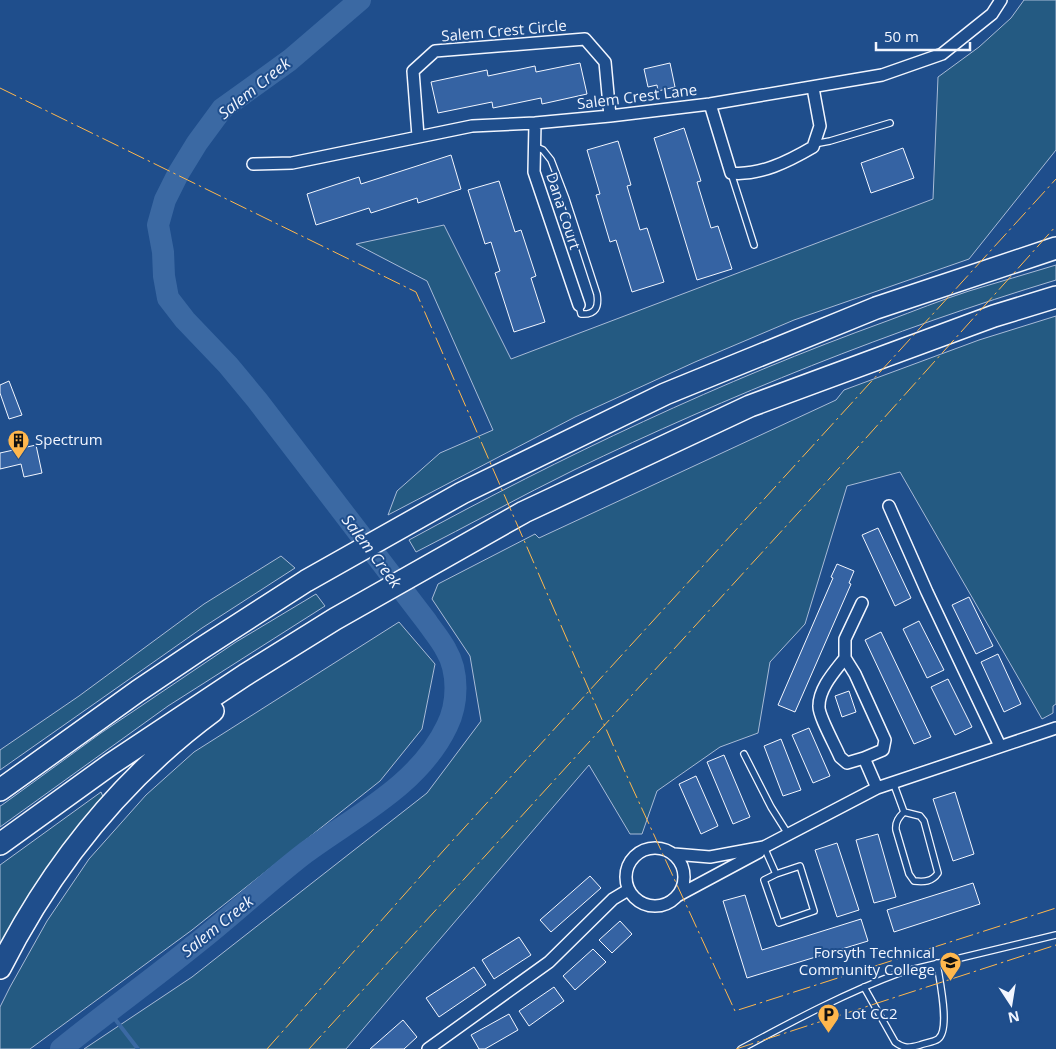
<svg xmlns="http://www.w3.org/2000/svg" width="1056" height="1049" viewBox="0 0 1056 1049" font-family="'Open Sans',sans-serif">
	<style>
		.green { fill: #245a82; stroke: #a8bbd7 }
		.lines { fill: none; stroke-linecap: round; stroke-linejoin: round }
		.stream { stroke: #3b69a3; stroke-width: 4 }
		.river { stroke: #3b69a3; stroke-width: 22 }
		.building { fill: #3563a3; stroke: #f2f6ff }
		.lane-casing { stroke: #f2f6ff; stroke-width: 8 }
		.street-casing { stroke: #f2f6ff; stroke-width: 14 }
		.highway-casing { stroke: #f2f6ff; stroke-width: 24 }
		.lane { stroke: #1f4e8c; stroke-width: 5.5 }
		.street { stroke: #1f4e8c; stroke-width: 11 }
		.highway { stroke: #1f4e8c; stroke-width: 21 }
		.power { stroke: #ffb74d; stroke-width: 1; stroke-dasharray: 18 4 2.5 4; stroke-linecap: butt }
		.labels { text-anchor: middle; stroke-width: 4; stroke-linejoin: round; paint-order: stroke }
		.street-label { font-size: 15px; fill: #f2f6ff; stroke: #1f4e8c }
		.poi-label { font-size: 15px; fill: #f2f6ff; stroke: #1f4e8c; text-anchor: start }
		.water-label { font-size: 16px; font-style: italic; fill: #f2f6ff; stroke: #1f4e8c }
	</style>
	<rect width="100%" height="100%" fill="#1f4e8c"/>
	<path class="green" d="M 1024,0 L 1056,0 L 1056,150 L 969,259 L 794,320 L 695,362 L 575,417 L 388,515 L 397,491 L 440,453 L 493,430 L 427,281 L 356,244 L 444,225 L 511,359 L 933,199 L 938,77 L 979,47 L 1011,18 Z
		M 1056,265 L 1056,280 C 891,330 730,395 574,470 C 521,496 469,525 416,552 L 409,540 C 563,456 721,381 887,321 C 914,311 941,300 969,291 C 998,282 1027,274 1056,265 Z
		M 1056,316 L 1056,704 L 1053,706 L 1053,713 L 1042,719 L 900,472 L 847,486 L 805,624 L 770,662 L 758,733 L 720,747 L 657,791 L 642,834 L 630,834 L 589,765 L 346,1049 L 84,1049 L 192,977 L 427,793 L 481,721 L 470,656 L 432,599 L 438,584 L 535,534 L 539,538 L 836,400 L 844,390 L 979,340 Z
		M 281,556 L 295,568 L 202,628 L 0,770 L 0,750 L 79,696 L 204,604 Z
		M 316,594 L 325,606 L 168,706 L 0,827 L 0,806 L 2,805 L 101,733 L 236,642 Z
		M 399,622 L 435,664 L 422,729 L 380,781 L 192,930 L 30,1049 L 0,1049 L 0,1007 L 10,987 L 47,921 L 89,859 L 146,795 L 194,752 Z
		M 101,792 L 104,799 L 0,951 L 0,865 Z"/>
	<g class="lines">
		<path class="stream" d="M 108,1010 L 138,1049"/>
		<path class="river" d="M 61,1049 C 104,1014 149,982 192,947 C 231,917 266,883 305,853 C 355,816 419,785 447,726 C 458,704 459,672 446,650 C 441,640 433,631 427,622 L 257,400 L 228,365 L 185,320 L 168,298 L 164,276 L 163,252 L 158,225 L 165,200 L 178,174 L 197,143 L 222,109 L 290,60 L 360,0"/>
	</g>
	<path class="building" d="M 580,63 L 587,94 L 542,104 L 541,98 L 493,108 L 492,102 L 438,113 L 431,82 L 487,70 L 488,76 L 535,66 L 536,72 Z
		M 670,63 L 675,87 L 658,91 L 657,85 L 648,87 L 644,69 Z
		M 684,128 L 701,181 L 697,182 L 711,228 L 718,226 L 732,269 L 697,280 L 654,138 Z
		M 618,141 L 631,185 L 627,186 L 640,230 L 647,228 L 664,282 L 632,292 L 616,240 L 610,242 L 596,195 L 600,194 L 587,150 Z
		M 903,148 L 914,178 L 871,193 L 861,163 Z
		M 451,155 L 461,189 L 418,203 L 417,198 L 371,213 L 369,208 L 316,225 L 307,194 L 359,177 L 361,184 Z
		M 499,181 L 515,232 L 521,230 L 536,276 L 531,278 L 545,322 L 514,332 L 495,273 L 500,271 L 491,242 L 485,244 L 468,190 Z
		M 9,381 L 22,415 L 9,419 L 0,393 L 0,385 Z
		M 36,445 L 42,473 L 24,477 L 21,464 L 0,469 L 0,453 Z
		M 878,528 L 911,598 L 895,606 L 862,535 Z
		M 837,564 L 854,571 L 849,583 L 851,584 L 795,712 L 778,705 L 833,578 L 831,577 Z
		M 969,597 L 993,646 L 976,654 L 952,605 Z
		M 919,621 L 944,670 L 927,678 L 903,629 Z
		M 881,632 L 931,737 L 914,744 L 865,640 Z
		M 998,654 L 1021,704 L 1004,712 L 981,662 Z
		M 948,679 L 972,727 L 955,735 L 931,687 Z
		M 849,691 L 856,712 L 842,717 L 835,696 Z
		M 809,728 L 830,776 L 813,783 L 792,735 Z
		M 781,739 L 801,790 L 783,796 L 764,746 Z
		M 724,755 L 750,817 L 733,824 L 707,762 Z
		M 696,776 L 718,826 L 701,834 L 679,784 Z
		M 955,792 L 974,854 L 953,861 L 933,799 Z
		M 878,834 L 896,897 L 874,903 L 856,840 Z
		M 837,843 L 859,910 L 837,917 L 815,850 Z
		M 590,876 L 601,888 L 551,932 L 540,920 Z
		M 973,883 L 980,904 L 894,932 L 887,910 Z
		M 745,895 L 762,950 L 861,919 L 868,941 L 747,978 L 723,901 Z
		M 620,921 L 632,934 L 612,953 L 599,940 Z
		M 519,937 L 531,955 L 494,979 L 482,960 Z
		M 593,949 L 606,962 L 575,990 L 563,976 Z
		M 474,967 L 486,985 L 439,1017 L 426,998 Z
		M 554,987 L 564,1001 L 529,1026 L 519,1011 Z
		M 509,1014 L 518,1030 L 485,1049 L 479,1049 L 471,1035 Z
		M 403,1020 L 417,1037 L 404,1049 L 370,1049 Z"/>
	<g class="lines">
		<defs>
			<path id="lane" d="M 814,144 L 830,141 L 890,123
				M 534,146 L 543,150 L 551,160 L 566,199 L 597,294 C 599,307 596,315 581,314 L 579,305
				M 731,173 L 754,245
				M 744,754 L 771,807 L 788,834
				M 893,782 L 904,812 L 920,816 L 924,821 L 938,873 C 932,882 924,882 914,881 L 909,874 L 896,830 C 895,822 899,817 904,812
				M 764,847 L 776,874 L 800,866 L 814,911 L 779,923 L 764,880 L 776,874
				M 864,987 L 895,1042 C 904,1049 909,1048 920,1045 C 925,1043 934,1042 938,1039 C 951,1030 939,978 937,963
				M 741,1049 C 793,1021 847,992 902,972 L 1056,935"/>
			<path id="street" d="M 710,104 L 731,173 C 760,176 789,161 813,147 L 820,126 L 813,88
				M 535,123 L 534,172 L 579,305
				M 418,136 L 413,71 L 435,51 L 585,39 L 605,62 L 610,116
				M 253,164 L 292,163 L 472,126 L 535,123 L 610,116 L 710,104 L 882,75 L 942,54 L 992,14 L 1001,0
				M 889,506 L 927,592 L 1000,746
				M 862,603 L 845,639 L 845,658 L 855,674 L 885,740 L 883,750 L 864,758 L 877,788
				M 845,658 C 835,671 819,688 819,706 C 818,715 836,747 840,757 L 847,763 L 864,758
				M626 877a29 29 0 1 1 58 0a29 29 0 1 1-58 0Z
				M 674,854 L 710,857 L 764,847 L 877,788 L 1056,728
				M 677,896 L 759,852
				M 428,1049 L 549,962 L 613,899 L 628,890"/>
			<path id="highway" d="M 0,790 L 138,691 L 199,650 L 306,581 L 462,493 L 665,394 L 876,308 L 1056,248
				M 0,844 L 111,764 L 245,675 L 335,619 L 524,512 L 750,406 L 994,316 L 1056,297
				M 0,968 C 51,867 121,779 213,711"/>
		</defs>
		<use href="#lane" class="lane-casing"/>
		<use href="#street" class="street-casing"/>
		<use href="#highway" class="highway-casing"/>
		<use href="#lane" class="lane"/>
		<use href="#street" class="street"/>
		<use href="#highway" class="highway"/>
		<path class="power" d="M 0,88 L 416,292 L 620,761 L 735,1011 L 1056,908
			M 267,1049 L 444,850 L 1056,179
			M 309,1049 L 840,467 L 1056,226
			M 736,1049 L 1056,945"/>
	</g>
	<defs>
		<symbol id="building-pin" viewBox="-11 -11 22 30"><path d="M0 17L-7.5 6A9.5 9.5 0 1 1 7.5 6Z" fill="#ffb74d" stroke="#1f4e8c"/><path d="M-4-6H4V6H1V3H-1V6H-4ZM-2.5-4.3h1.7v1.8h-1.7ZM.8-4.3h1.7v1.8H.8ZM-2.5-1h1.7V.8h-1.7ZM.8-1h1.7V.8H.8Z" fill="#111"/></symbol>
		<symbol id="university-pin" viewBox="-11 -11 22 30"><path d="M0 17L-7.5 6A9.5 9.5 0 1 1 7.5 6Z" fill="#ffb74d" stroke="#1f4e8c"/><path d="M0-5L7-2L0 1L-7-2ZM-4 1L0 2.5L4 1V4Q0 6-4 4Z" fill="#111"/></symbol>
		<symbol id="parking-pin" viewBox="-11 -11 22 30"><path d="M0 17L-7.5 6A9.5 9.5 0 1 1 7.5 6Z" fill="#ffb74d" stroke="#1f4e8c"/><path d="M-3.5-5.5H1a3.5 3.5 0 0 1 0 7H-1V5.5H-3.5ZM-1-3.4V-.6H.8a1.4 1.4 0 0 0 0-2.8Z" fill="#111"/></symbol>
	</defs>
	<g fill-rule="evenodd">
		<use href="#building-pin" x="6" y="428" width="25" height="34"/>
		<use href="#university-pin" x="938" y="950" width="25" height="34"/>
		<use href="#parking-pin" x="816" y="1002" width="25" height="34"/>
	</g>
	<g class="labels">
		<g class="street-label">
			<text transform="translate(504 31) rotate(-5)" y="5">Salem Crest Circle</text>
			<text transform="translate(637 97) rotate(-7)" y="5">Salem Crest Lane</text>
			<text transform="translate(563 211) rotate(72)" y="5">Dana Court</text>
		</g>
		<g class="poi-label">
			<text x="35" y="445">Spectrum</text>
			<text x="935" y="958" text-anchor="end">Forsyth Technical<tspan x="935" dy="17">Community College</tspan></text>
			<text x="844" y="1019">Lot CC2</text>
		</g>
		<g class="water-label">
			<text transform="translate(254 88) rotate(-39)" y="6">Salem Creek</text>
			<text transform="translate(372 551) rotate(53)" y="6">Salem Creek</text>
			<text transform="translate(217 926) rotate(-39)" y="6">Salem Creek</text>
		</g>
	</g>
	<g transform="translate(1011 1004) rotate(168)" stroke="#1f4e8c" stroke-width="4" paint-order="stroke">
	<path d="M0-4L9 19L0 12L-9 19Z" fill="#f2f6ff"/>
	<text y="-8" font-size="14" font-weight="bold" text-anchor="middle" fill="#f2f6ff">N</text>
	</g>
	<path d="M876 42v8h94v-8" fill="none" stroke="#f2f6ff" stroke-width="2.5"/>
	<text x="884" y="42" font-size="15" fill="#f2f6ff" stroke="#1f4e8c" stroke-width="4" paint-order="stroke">50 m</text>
</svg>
